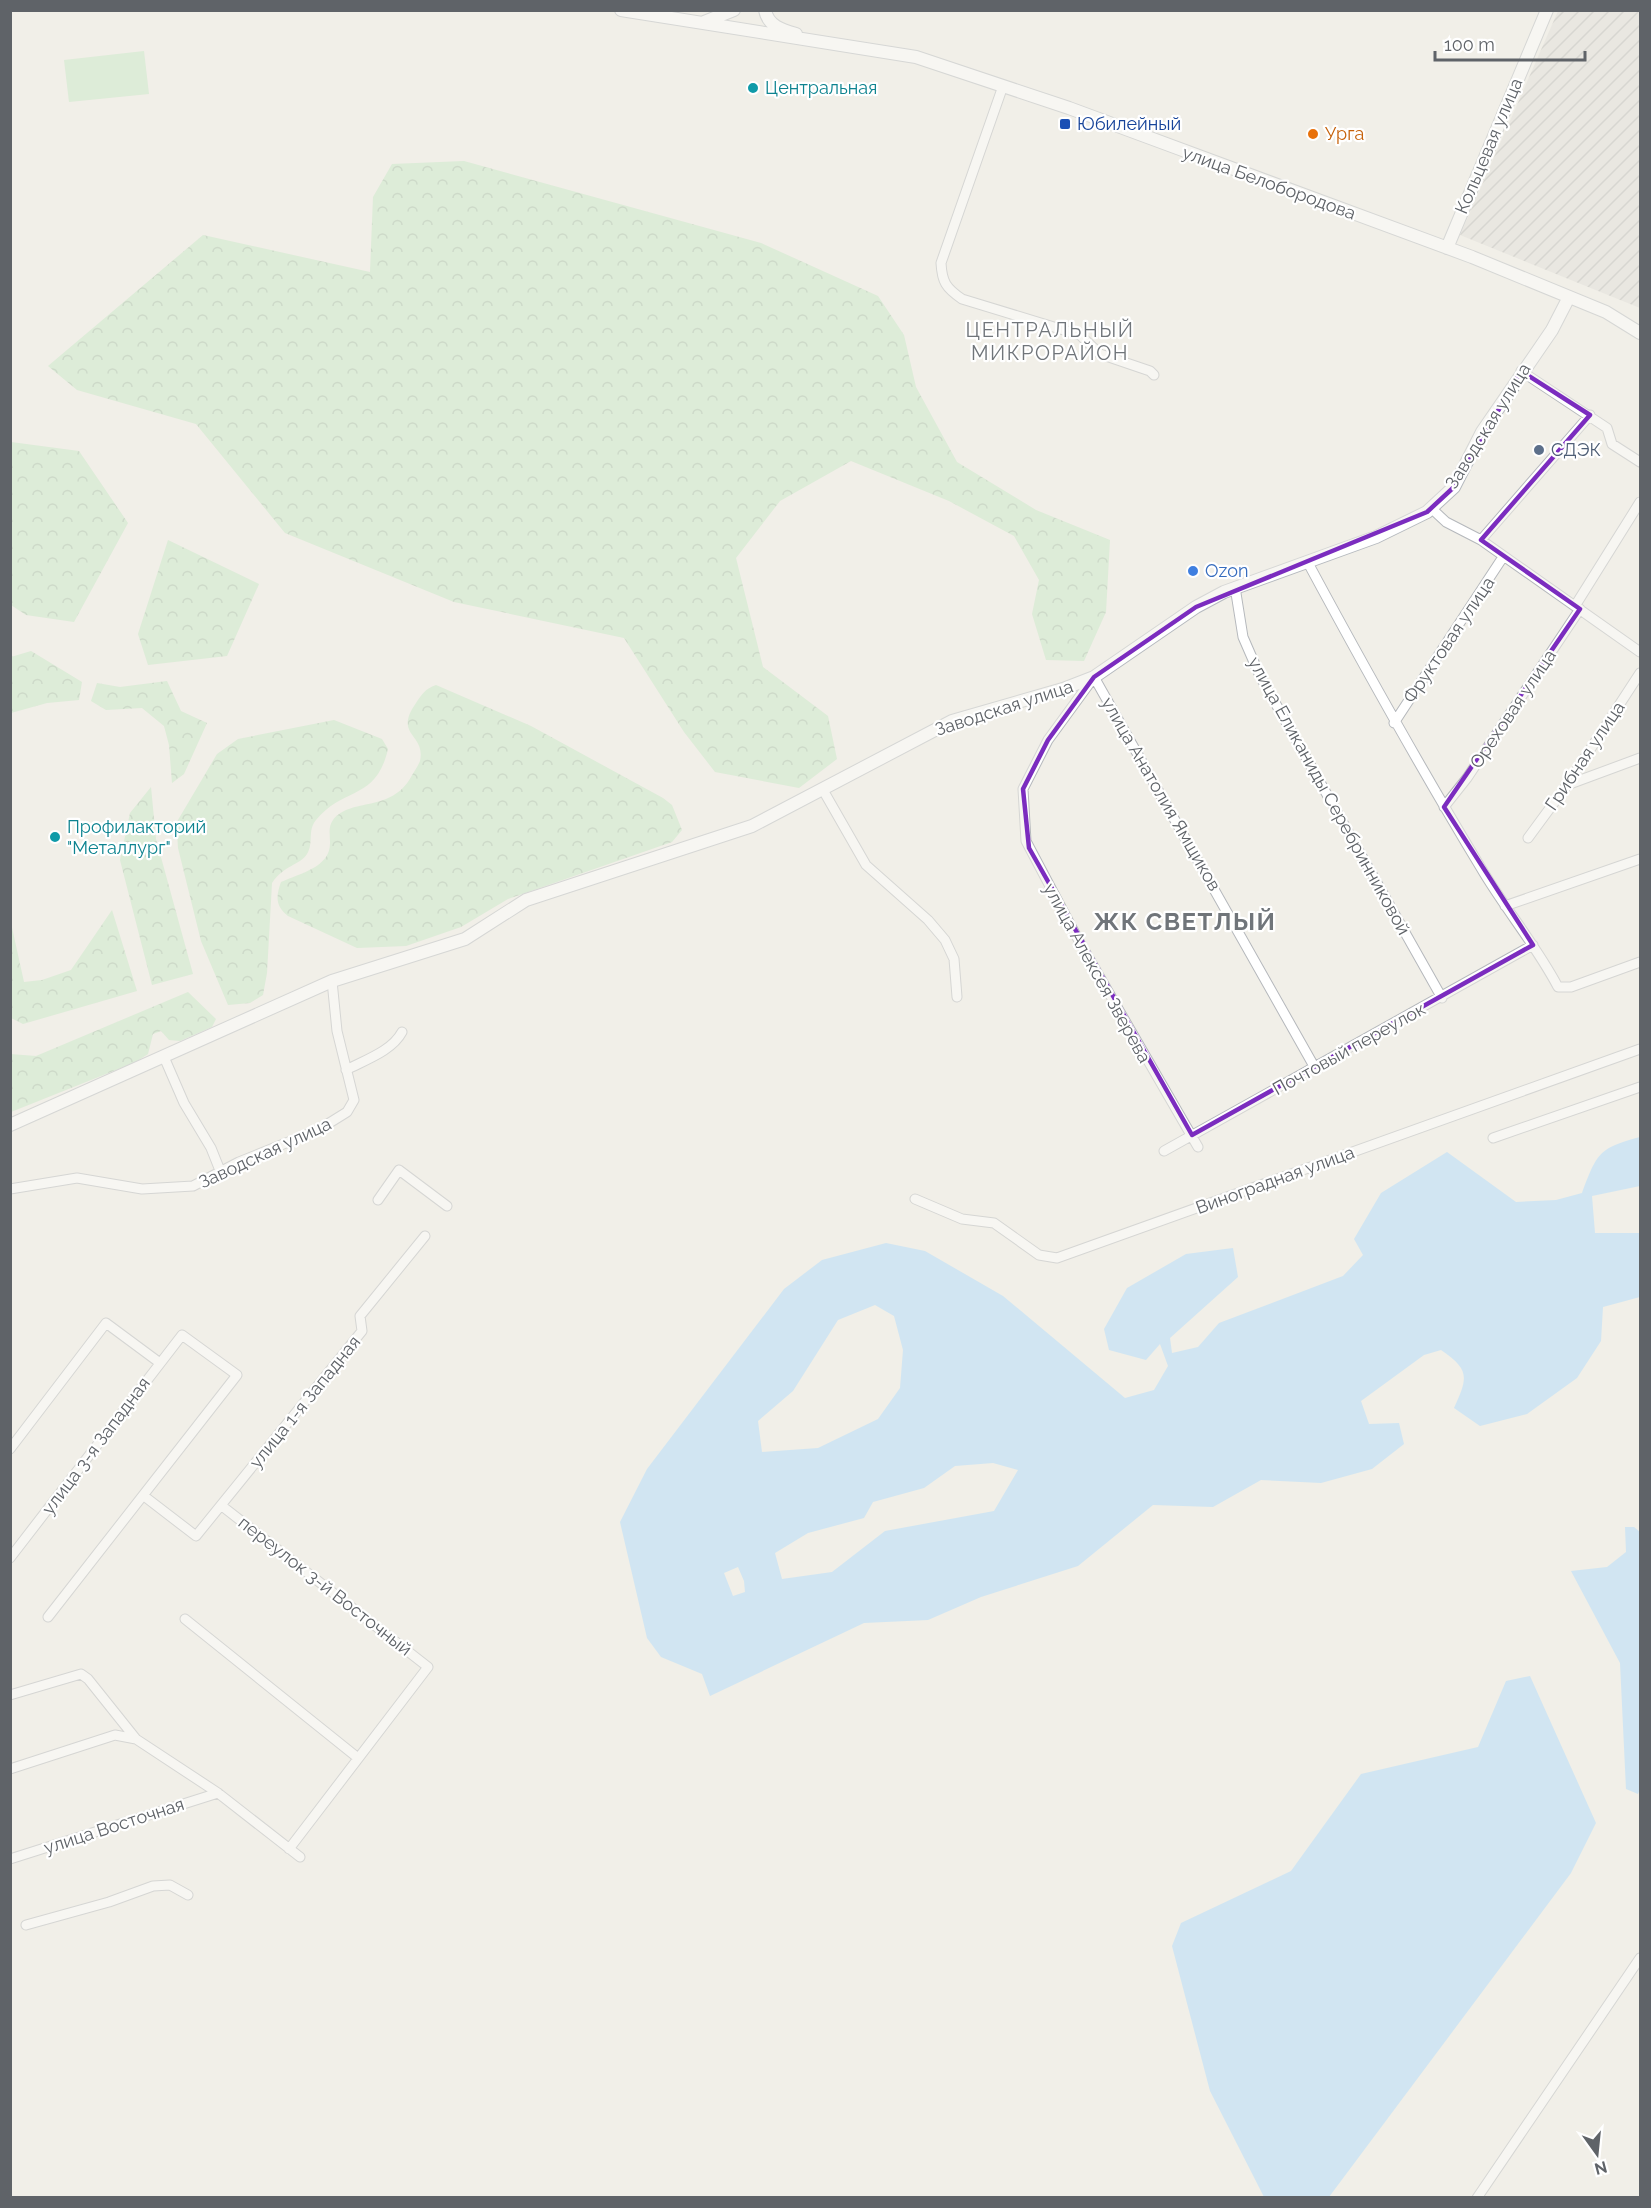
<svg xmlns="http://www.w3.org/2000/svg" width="1651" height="2208" viewBox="0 0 1651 2208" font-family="Raleway,sans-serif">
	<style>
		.industrial { fill: url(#industrial-furrows) }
		.grass { fill: #c5e8c5 }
		.forest { fill: url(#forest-crowns) }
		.water { fill: #aadaff; fill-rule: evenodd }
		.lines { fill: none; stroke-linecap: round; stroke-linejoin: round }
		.street-casing { stroke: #b5b8bc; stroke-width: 11 }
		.secondary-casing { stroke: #b6babf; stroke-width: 14 }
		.street { stroke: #fff; stroke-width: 9 }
		.secondary { stroke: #fff; stroke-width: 12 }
		.marked { fill: none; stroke: #7b2cbf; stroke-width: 4.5; stroke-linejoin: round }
		.culture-dot { fill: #0f9aa8; stroke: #fff; stroke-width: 2 }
		.transit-dot { fill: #1a4fb4; stroke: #fff; stroke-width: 2 }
		.food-dot { fill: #e8710a; stroke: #fff; stroke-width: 2 }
		.service-dot { fill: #5c6f8a; stroke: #fff; stroke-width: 2 }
		.shop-dot { fill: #3f7fe0; stroke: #fff; stroke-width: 2 }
		.labels { text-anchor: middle; stroke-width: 4.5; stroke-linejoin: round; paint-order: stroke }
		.culture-label { font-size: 18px; fill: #0d838f; stroke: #fff; text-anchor: start }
		.transit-label { font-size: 18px; fill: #164399; stroke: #fff; text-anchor: start }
		.food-label { font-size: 18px; fill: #c56008; stroke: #fff; text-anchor: start }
		.street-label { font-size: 18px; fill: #5f6368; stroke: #fff }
		.service-label { font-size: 18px; fill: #4e5e75; stroke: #fff; text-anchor: start }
		.shop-label { font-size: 18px; fill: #366cbe; stroke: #fff; text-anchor: start }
		.neighbourhood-label { font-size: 20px; letter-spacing: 1.5px; fill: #70757a; stroke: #fff }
		.district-label { font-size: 24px; font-weight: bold; letter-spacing: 1.5px; fill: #70757a; stroke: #fff }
	</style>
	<defs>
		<pattern id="industrial-furrows" width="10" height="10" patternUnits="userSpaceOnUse" patternTransform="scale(1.5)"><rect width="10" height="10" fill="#e0deda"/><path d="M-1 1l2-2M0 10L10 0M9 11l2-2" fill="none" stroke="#b9b8b5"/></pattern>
		<pattern id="forest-crowns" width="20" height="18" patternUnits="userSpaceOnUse" patternTransform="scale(1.5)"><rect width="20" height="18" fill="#c5e8c5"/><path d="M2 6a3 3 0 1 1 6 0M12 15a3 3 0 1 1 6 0" fill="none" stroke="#a3c0a4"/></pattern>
	</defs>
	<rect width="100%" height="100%" fill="#f1efe8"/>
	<path class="industrial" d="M 1558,11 L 1640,11 L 1640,308 L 1460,235 Z"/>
	<path class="grass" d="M 144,51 L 149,94 L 69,102 L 64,60 Z"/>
	<path class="forest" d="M 464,161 L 761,243 L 878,296 L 904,335 L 916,387 L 957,462 L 1036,510 L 1110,540 L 1106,612 L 1084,661 L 1046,660 L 1032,614 L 1039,580 L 1014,536 L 949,501 L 851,461 L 780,501 L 736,558 L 763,667 L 828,716 L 837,759 L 799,788 L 715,772 L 684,732 L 624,638 L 454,602 L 285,533 L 196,424 L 77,390 L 48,366 L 203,235 L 370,272 L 373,197 L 392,164 Z
		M 11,442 L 79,451 L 128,523 L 74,622 L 26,615 L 11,605 Z
		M 168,540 L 259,584 L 227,656 L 148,665 L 138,634 Z
		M 31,651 L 82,682 L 79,700 L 47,703 L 11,713 L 11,657 Z
		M 167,681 L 181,711 L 207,723 L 184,774 L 172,783 L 169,745 L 164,726 L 142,708 L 106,710 L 91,701 L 97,683 L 120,687 Z
		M 436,685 L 531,726 L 663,798 L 672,805 L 682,830 L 672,842 L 508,899 L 461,927 L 406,946 L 357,948 L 288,916 C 275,906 276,896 281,882 C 301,873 331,867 330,842 C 330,834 328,827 333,820 C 351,797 391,813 411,777 C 414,772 418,766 420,761 C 426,733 393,736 416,703 C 422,694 425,689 436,685 Z
		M 334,720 L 382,739 L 388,749 C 376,801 344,786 316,820 C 307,831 314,843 307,854 C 300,865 284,865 272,883 L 267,973 L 263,995 L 250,1003 L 228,1005 L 201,941 L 178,848 L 177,831 L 178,820 L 217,754 L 238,739 Z
		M 151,787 L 156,839 L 193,974 L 152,985 L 120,860 L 130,813 Z
		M 112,910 L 137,991 L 23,1024 L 11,1018 L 11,923 L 24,982 L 42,980 L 71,970 Z
		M 188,992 L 216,1019 L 212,1027 L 180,1041 L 169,1040 L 161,1031 L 153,1034 L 148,1054 L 136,1062 L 11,1112 L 10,1054 L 36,1056 Z"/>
	<path class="water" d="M 1640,1137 L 1640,1186 L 1592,1196 L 1595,1233 L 1640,1233 L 1640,1297 L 1603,1307 L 1601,1341 L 1577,1378 L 1527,1414 L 1480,1426 L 1454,1408 C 1468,1377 1470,1370 1441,1350 L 1424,1355 L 1361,1401 L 1369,1424 L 1399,1423 L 1404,1444 L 1372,1469 L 1321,1483 L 1261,1480 L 1213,1507 L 1153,1505 L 1078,1566 L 981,1597 L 928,1620 L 864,1623 L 710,1696 L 702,1674 L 661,1657 L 647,1638 L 620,1522 L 647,1469 L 784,1289 L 822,1260 L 886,1243 L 925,1251 L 1003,1296 L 1125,1398 L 1154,1390 L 1168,1366 L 1160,1344 L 1146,1360 L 1109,1350 L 1104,1329 L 1127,1288 L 1186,1254 L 1233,1248 L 1238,1277 L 1170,1338 L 1172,1353 L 1198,1347 L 1219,1323 L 1343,1276 L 1363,1255 L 1354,1239 L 1381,1193 L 1447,1152 L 1516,1202 L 1556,1200 L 1582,1193 C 1597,1154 1598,1148 1640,1137 ZM 875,1305 L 894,1316 L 903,1350 L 900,1388 L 878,1419 L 818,1448 L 762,1452 L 758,1421 L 793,1391 L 838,1320 ZM 993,1463 L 1018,1470 L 994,1511 L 885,1531 L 832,1572 L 782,1579 L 775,1553 L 808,1533 L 864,1518 L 873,1502 L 924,1488 L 955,1466 ZM 738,1567 L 744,1581 L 745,1592 L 733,1596 L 724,1573 Z
		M 1625,1527 L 1634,1527 L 1640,1532 L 1640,1789 L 1638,1794 L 1626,1789 L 1620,1663 L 1571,1571 L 1607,1567 L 1626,1552 Z
		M 1530,1676 L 1596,1823 L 1571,1873 L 1329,2197 L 1264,2197 L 1210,2091 L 1172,1946 L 1181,1923 L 1291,1871 L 1361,1774 L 1478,1747 L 1506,1681 Z"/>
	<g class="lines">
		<defs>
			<path id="street" d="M 1003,86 L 941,263 C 942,282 946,288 962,299 L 1080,335 L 1100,354 L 1150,371 L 1154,375
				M 1521,371 L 1607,428 L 1612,444 L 1640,462
				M 1431,508 L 1446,522 L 1481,540 L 1640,652
				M 1481,540 L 1590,415
				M 1307,561 C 1363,665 1420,767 1481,868 C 1505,909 1536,945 1558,987 L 1571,987 L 1640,962
				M 1235,587 L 1243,637 L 1260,676 L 1442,998
				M 1575,606 L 1640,502
				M 1394,723 L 1503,557
				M 1567,785 L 1640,758
				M 823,790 L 866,865 L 928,920 L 945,940 L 954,959 L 957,997
				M 1444,807 L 1467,778 L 1580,609
				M 1528,838 L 1567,785 L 1640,673
				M 1505,906 L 1640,859
				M 164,1057 L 184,1103 L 211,1148 L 221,1173
				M 346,1070 C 365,1060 392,1051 402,1032
				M 1493,1138 L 1640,1087
				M 1198,1147 L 1080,943 L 1026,841 L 1023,789 L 1048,740 L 1094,677 L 1315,1068
				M 1164,1151 L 1533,945
				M 10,1189 L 77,1178 L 142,1189 L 193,1186 L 239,1162 L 318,1130 L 347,1112 L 354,1100 L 337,1031 L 332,981
				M 915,1199 L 962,1219 L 994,1223 L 1039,1255 L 1057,1258 L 1640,1049
				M 378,1200 L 399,1170 L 447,1206
				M 10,1449 L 106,1323 L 160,1363
				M 144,1496 L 196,1536 L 362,1331 L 360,1316 L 425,1236
				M 222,1506 L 428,1667 L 289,1849
				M 10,1558 L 182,1335 L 237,1375 L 48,1617
				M 185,1619 L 358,1758
				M 10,1695 L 81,1674 L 88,1679 L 136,1739
				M 10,1769 L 115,1735 L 136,1739 L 218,1793 L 300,1857
				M 10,1859 L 218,1793
				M 26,1925 L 109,1902 L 153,1886 L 170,1885 L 188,1895
				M 1477,2198 L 1640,1958"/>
			<path id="secondary" d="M 621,10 L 916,57 L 1069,108 L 1472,257 L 1606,312 L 1640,333
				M 765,10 C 768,26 782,30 796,34
				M 704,22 L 734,10
				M 1447,248 L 1547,10
				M 10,1125 L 332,981 L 465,939 L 526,900 L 752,826 L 952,721 L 1063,689 L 1094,677 L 1196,607 L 1224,592 L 1376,537 L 1427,512 L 1454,487 L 1482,432 L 1552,330 L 1569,297"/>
		</defs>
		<use href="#street" class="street-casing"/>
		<use href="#secondary" class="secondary-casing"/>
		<use href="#street" class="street"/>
		<use href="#secondary" class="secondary"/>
	</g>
	<path d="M0 0H1651V2208H0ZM 1521,371 L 1590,415 L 1481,540 L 1580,609 L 1444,807 L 1533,945 L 1192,1135 L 1029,848 L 1023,789 L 1048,740 L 1094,677 L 1196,607 L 1427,512 L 1454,487 Z" fill="#f1efe8" fill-opacity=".55" fill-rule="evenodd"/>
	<path class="marked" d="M 1521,371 L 1590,415 L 1481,540 L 1580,609 L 1444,807 L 1533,945 L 1192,1135 L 1029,848 L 1023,789 L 1048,740 L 1094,677 L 1196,607 L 1427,512 L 1454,487 Z"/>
	<g class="culture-dot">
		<circle cx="753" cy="88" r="6"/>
		<circle cx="55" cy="837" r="6"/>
	</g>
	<rect class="transit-dot" x="1059" y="118" width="12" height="12" rx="3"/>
	<circle class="food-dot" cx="1313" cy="134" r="6"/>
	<circle class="service-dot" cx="1539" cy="450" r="6"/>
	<circle class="shop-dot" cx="1193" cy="571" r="6"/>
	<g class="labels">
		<g class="culture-label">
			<text x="765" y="94">Центральная</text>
			<text x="67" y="833">Профилакторий<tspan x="67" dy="21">"Металлург"</tspan></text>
		</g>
		<g class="transit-label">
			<text x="1077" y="130">Юбилейный</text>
		</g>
		<g class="food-label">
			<text x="1325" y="140">Урга</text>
		</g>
		<g class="street-label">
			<text transform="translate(1489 146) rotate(-67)" y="6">Кольцевая улица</text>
			<text transform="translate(1269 183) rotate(20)" y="6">улица Белобородова</text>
			<text transform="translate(1488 426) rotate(-58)" y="6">Заводская улица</text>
			<text transform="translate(1449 640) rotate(-56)" y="6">Фруктовая улица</text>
			<text transform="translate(1004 708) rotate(-18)" y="6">Заводская улица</text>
			<text transform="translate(1513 709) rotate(-56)" y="6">Ореховая улица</text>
			<text transform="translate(1585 756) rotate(-56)" y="6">Грибная улица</text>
			<text transform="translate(1161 794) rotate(60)" y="6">улица Анатолия Ямщиков</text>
			<text transform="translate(1329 796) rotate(61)" y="6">улица Еликаниды Серебринниковой</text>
			<text transform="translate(1097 973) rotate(61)" y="6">улица Алексея Зверева</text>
			<text transform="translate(1349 1049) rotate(-29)" y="6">Почтовый переулок</text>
			<text transform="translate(265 1153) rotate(-25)" y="6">Заводская улица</text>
			<text transform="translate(1275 1180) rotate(-20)" y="6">Виноградная улица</text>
			<text transform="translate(305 1402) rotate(-51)" y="6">улица 1-я Западная</text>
			<text transform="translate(96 1446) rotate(-53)" y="6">улица 3-я Западная</text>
			<text transform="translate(325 1586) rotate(38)" y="6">переулок 3-й Восточный</text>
			<text transform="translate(114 1826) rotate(-18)" y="6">улица Восточная</text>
		</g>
		<g class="service-label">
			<text x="1551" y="456">СДЭК</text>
		</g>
		<g class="shop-label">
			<text x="1205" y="577">Ozon</text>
		</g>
		<g class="neighbourhood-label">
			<text x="1050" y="337">ЦЕНТРАЛЬНЫЙ<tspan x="1050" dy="23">МИКРОРАЙОН</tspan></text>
		</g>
		<g class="district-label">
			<text x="1185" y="930">ЖК СВЕТЛЫЙ</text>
		</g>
	</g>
	<rect width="1651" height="2208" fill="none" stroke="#5f6368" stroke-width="24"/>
	<g transform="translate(1597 2154) rotate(165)" stroke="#ffffff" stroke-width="4.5" paint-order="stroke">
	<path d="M0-4.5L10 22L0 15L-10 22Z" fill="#5f6368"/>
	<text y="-9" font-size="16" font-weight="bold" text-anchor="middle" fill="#5f6368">N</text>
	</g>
	<path d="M1435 51v9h150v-9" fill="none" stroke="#5f6368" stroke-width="3"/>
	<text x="1444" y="51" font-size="18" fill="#5f6368" stroke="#ffffff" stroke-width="4.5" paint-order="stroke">100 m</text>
</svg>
